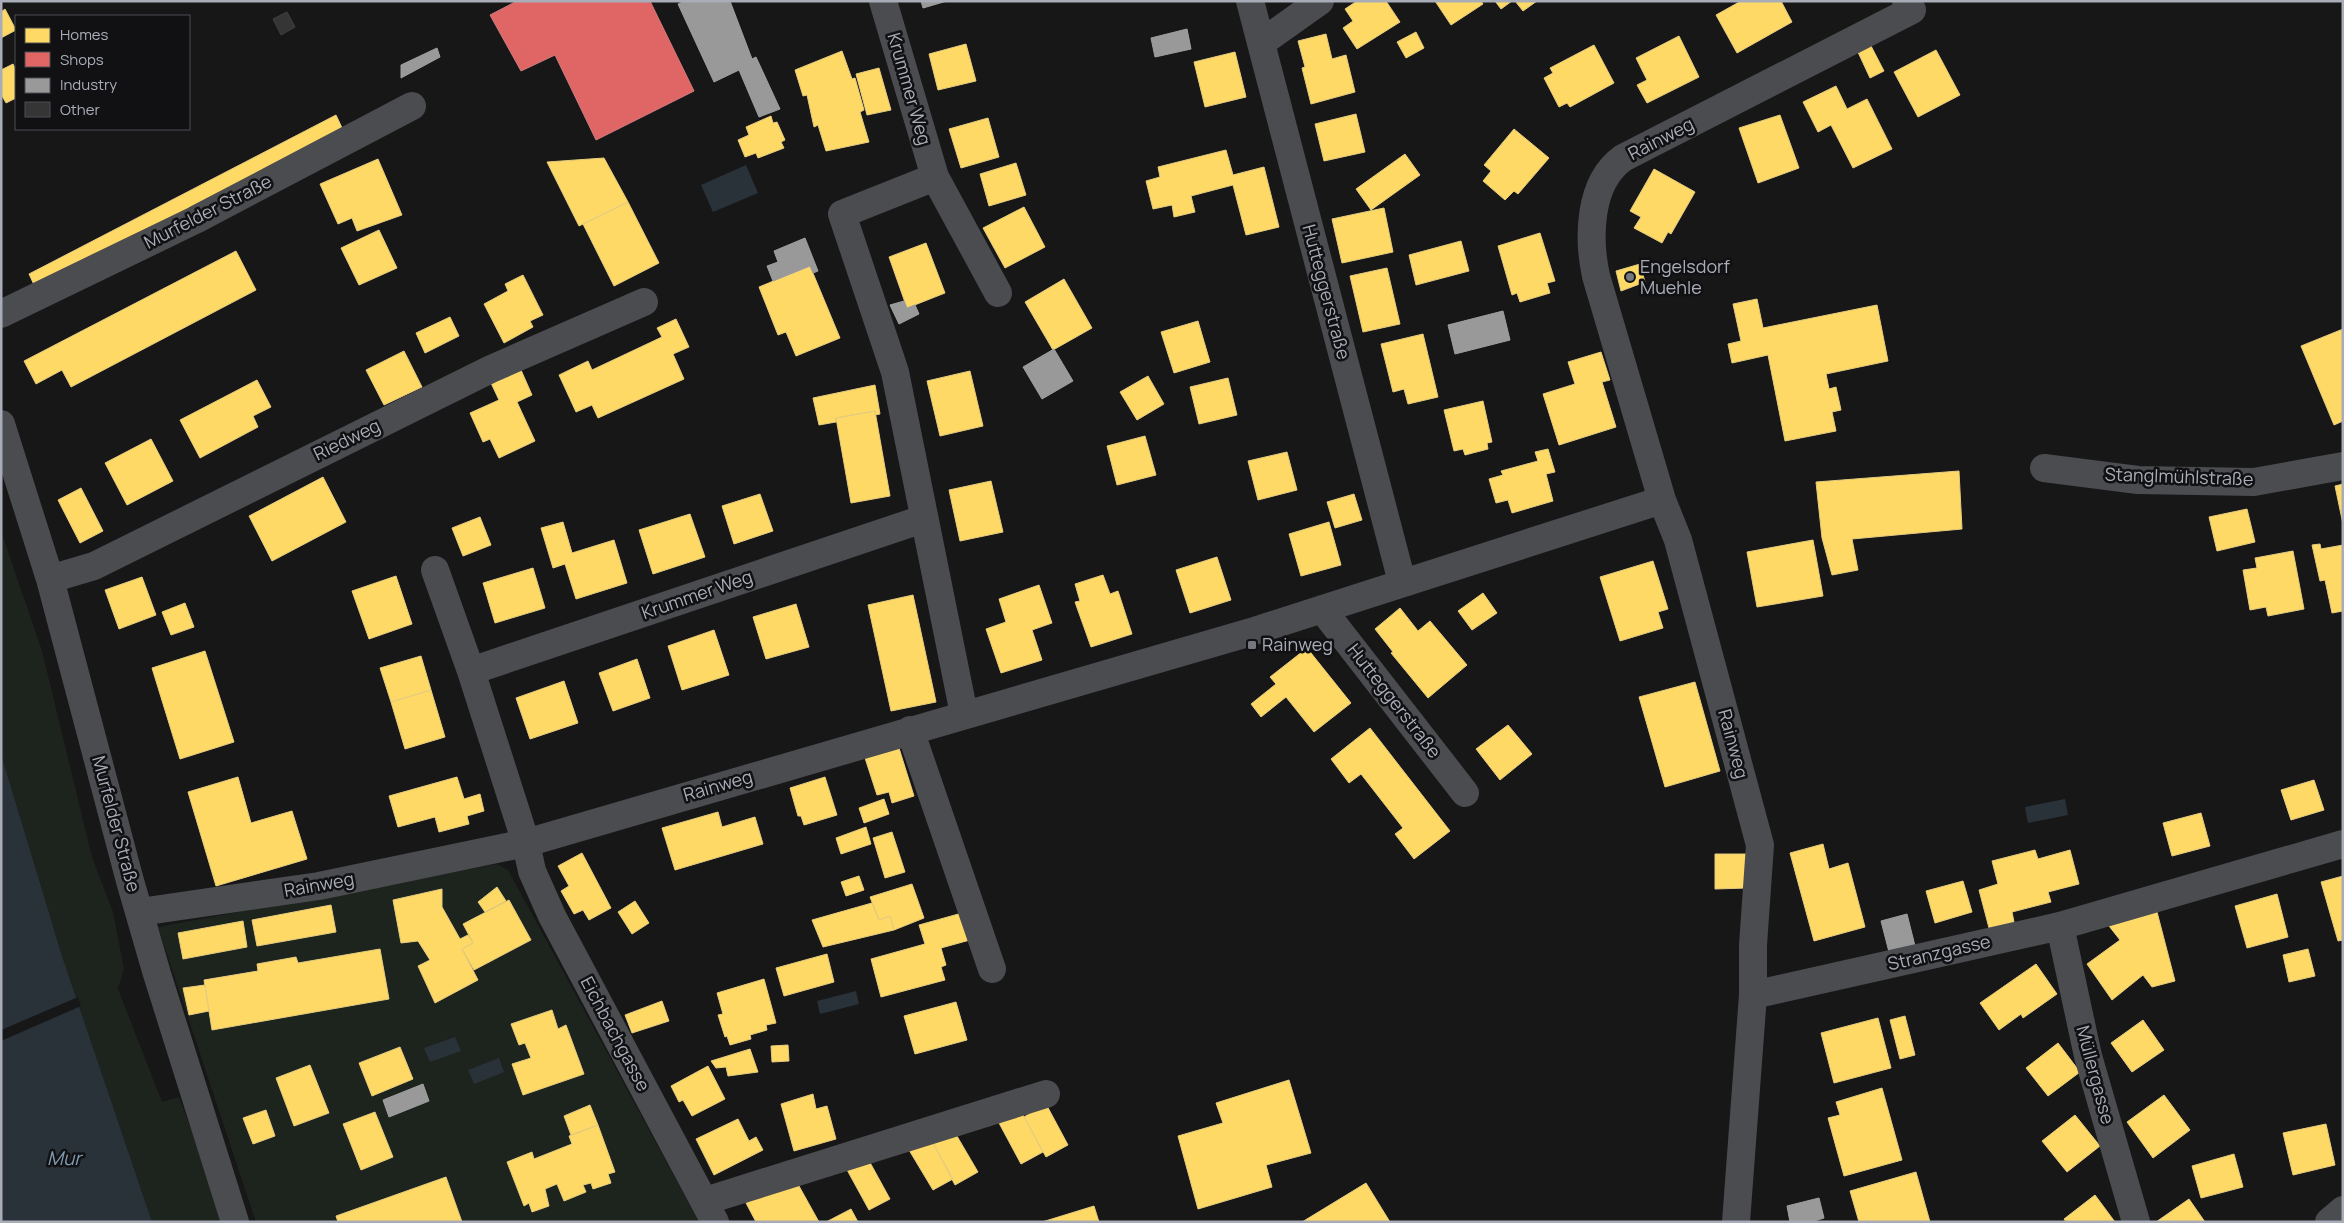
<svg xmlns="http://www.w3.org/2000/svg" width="2344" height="1223" viewBox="0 0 2344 1223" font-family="Manrope,sans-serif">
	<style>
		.green { fill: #1d241e }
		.water { fill: #2a3239 }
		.pier { fill: #171717 }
		.homes { fill: #ffd966; stroke: #e5cc7f }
		.shops { fill: #e06666; stroke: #cf7b7f }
		.industry { fill: #999; stroke: #9e9fa2 }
		.building { fill: #353536; stroke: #3f4043 }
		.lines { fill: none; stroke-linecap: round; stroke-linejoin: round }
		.minor { stroke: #4b4c50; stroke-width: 28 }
		.poi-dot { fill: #757880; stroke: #111113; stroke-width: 2 }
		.labels { text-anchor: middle; stroke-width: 5; stroke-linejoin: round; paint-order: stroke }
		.street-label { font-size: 18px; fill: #a8adb8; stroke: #111113 }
		.poi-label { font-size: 18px; fill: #a8adb8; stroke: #111113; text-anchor: start }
		.water-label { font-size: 19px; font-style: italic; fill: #7f9bb3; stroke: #111113 }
	</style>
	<rect width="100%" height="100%" fill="#171717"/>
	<path class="green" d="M 1,531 L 42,651 L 92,857 L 113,912 L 124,969 L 118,989 L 162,1102 L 179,1097 L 225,1222 L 152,1222 L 62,956 L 1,754 Z
		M 497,864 L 508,870 L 699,1222 L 256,1222 L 158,927 Z"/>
	<path class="water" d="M 746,165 L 758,193 L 713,212 L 701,185 Z
		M 1,754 L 62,956 L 152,1222 L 1,1222 Z
		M 2065,799 L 2068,815 L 2028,823 L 2025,807 Z
		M 856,991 L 859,1004 L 820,1014 L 817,1001 Z
		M 455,1037 L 461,1051 L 430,1062 L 424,1048 Z
		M 499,1058 L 504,1072 L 474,1084 L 468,1070 Z"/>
	<path class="pier" d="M 78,997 L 81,1006 L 1,1041 L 1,1030 Z"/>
	<path class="homes" d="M 1357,1 L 1386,1 L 1400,22 L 1357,49 L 1343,28 L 1353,21 L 1345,9 Z
		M 1435,1 L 1481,1 L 1483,4 L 1451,25 Z
		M 1495,1 L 1512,1 L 1501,9 Z
		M 1515,1 L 1537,1 L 1523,11 Z
		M 1741,1 L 1781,1 L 1792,22 L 1737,53 L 1716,15 Z
		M 5,9 L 16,30 L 1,38 L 1,12 Z
		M 1416,32 L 1424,48 L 1406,58 L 1397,42 Z
		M 1326,34 L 1332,59 L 1346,55 L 1355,92 L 1311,104 L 1302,68 L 1305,67 L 1298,41 Z
		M 1679,36 L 1699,77 L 1647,103 L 1637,85 L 1647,80 L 1636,58 Z
		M 966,44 L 976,81 L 938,90 L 929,54 Z
		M 1870,44 L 1884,71 L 1870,78 L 1857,50 Z
		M 1594,45 L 1614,83 L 1570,107 L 1567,103 L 1559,107 L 1544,78 L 1553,73 L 1550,68 Z
		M 1936,50 L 1960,95 L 1918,117 L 1894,72 Z
		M 842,51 L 852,79 L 855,78 L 864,110 L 860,112 L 869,142 L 826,151 L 818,125 L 814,127 L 807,95 L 803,96 L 795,70 Z
		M 1235,52 L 1246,97 L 1205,107 L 1194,62 Z
		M 13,64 L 16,70 L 16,98 L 6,103 L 1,94 L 1,70 Z
		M 879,68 L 891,110 L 867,115 L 856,74 Z
		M 1836,86 L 1847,109 L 1867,99 L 1892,149 L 1853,168 L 1831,125 L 1818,132 L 1803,102 Z
		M 1356,114 L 1365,152 L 1324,161 L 1315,124 Z
		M 336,115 L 344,132 L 36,289 L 29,274 Z
		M 1780,115 L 1799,168 L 1758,183 L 1739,128 Z
		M 771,116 L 773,123 L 777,122 L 785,140 L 781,142 L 784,148 L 758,158 L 756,153 L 745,157 L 738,140 L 749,135 L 746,127 Z
		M 988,118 L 999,157 L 961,168 L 949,129 Z
		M 1514,129 L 1549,158 L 1518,194 L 1514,191 L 1505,200 L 1483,181 L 1491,171 L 1484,165 Z
		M 1226,150 L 1233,175 L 1264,167 L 1279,227 L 1246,235 L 1233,185 L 1191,196 L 1195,212 L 1174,217 L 1172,205 L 1153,209 L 1146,181 L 1160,177 L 1158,167 Z
		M 1405,154 L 1420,175 L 1371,210 L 1356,189 Z
		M 604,158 L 628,202 L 579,226 L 547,162 Z
		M 378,159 L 402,215 L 357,231 L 352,218 L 338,224 L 320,184 Z
		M 1016,163 L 1026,195 L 989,206 L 980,174 Z
		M 1654,169 L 1695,192 L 1671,234 L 1668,232 L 1662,243 L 1634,228 L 1641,217 L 1630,211 Z
		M 628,202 L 659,263 L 614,286 L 583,224 Z
		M 1024,207 L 1045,247 L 1005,268 L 983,228 Z
		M 1384,208 L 1393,252 L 1342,263 L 1332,219 Z
		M 379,230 L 397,268 L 359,285 L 341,248 Z
		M 1540,233 L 1555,281 L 1547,283 L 1550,293 L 1520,302 L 1517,293 L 1512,295 L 1498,246 Z
		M 1461,241 L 1469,271 L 1416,285 L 1409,255 Z
		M 926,243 L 945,293 L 907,308 L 889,257 Z
		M 236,251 L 256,290 L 71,387 L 62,370 L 36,384 L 24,361 Z
		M 1640,264 L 1645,282 L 1621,291 L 1616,271 Z
		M 810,266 L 840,338 L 796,356 L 786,332 L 778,335 L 759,287 Z
		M 1387,268 L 1400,324 L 1363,332 L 1350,276 Z
		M 523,275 L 543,315 L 530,321 L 533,327 L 504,343 L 484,304 L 508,291 L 505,284 Z
		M 1064,279 L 1092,328 L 1053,350 L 1025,302 Z
		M 1757,299 L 1763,328 L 1877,305 L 1888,361 L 1826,374 L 1829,389 L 1836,387 L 1841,410 L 1832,412 L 1836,431 L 1785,441 L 1768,355 L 1732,363 L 1728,344 L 1741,341 L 1733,304 Z
		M 450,317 L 459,336 L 425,353 L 416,333 Z
		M 676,319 L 689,347 L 673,354 L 684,379 L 598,418 L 592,405 L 576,412 L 559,375 L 588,361 L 592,370 L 662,337 L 657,328 Z
		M 1198,321 L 1210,362 L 1174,373 L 1161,332 Z
		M 2343,329 L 2343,421 L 2334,425 L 2301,346 Z
		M 1423,334 L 1438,397 L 1408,404 L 1404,389 L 1393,392 L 1381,344 Z
		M 404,351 L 422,387 L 384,405 L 366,370 Z
		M 1601,352 L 1610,380 L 1602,382 L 1616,427 L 1559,445 L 1543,394 L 1575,384 L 1568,362 Z
		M 521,370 L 532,395 L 517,402 L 535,441 L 499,458 L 490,439 L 483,442 L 470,413 L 499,400 L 491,383 Z
		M 970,371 L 983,426 L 940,436 L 927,381 Z
		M 1148,376 L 1164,404 L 1137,420 L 1120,392 Z
		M 1228,378 L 1237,415 L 1199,424 L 1190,387 Z
		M 257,380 L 271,407 L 253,416 L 258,427 L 200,458 L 180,420 Z
		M 875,385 L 880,414 L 875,415 L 875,411 L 836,418 L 836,422 L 819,425 L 813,398 Z
		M 1483,401 L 1492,442 L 1487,443 L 1488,449 L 1465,455 L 1463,449 L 1454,451 L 1444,410 Z
		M 875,411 L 890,496 L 851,503 L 836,418 Z
		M 1145,436 L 1156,475 L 1117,485 L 1107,446 Z
		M 151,439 L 173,481 L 127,505 L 105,463 Z
		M 1548,449 L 1555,472 L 1546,474 L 1553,501 L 1512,513 L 1508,500 L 1496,503 L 1489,479 L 1503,475 L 1501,471 L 1538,461 L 1535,452 Z
		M 1287,452 L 1297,490 L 1258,500 L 1248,461 Z
		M 1959,471 L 1962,529 L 1852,539 L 1858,570 L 1832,575 L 1822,538 L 1816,482 Z
		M 323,477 L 346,522 L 272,561 L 249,516 Z
		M 991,481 L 1003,532 L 960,541 L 949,490 Z
		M 2343,484 L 2343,524 L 2335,486 Z
		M 81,488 L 103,531 L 80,543 L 58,500 Z
		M 760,494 L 773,531 L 734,544 L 722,506 Z
		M 1354,494 L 1362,520 L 1335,528 L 1327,502 Z
		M 2247,509 L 2255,542 L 2217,551 L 2209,517 Z
		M 690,514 L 705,557 L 653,574 L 639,530 Z
		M 480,517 L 491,545 L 463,556 L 452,528 Z
		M 563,522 L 572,553 L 614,540 L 627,583 L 576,599 L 565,564 L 553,568 L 541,528 Z
		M 1329,522 L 1341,565 L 1301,576 L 1289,534 Z
		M 1813,540 L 1823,596 L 1757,607 L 1747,552 Z
		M 2320,544 L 2321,549 L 2343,545 L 2343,611 L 2332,613 L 2325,580 L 2320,581 L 2312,545 Z
		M 2293,551 L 2304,609 L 2268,616 L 2266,607 L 2250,610 L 2243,570 L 2257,568 L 2255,558 Z
		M 1217,557 L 1231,600 L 1190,613 L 1176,570 Z
		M 1653,561 L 1668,609 L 1658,612 L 1663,628 L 1620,641 L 1600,577 Z
		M 533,568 L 545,608 L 495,623 L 483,583 Z
		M 1103,575 L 1110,594 L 1118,591 L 1132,634 L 1091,647 L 1075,602 L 1080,601 L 1075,584 Z
		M 396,576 L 412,624 L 369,639 L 352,591 Z
		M 142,577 L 156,615 L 119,629 L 105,590 Z
		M 1039,585 L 1052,623 L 1032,630 L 1042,660 L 1001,673 L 986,629 L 1006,622 L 999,599 Z
		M 1483,593 L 1497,613 L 1472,630 L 1458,611 Z
		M 913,595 L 936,702 L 891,711 L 868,605 Z
		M 185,603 L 194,627 L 171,635 L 162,612 Z
		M 796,604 L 809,647 L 766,659 L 753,617 Z
		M 1400,608 L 1418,631 L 1430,621 L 1467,665 L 1428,698 L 1391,653 L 1393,652 L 1375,629 Z
		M 714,630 L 729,675 L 682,690 L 668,646 Z
		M 1307,648 L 1351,703 L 1314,732 L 1286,697 L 1261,717 L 1251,704 L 1276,684 L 1270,677 Z
		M 205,651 L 234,742 L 180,759 L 152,668 Z
		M 421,656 L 431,690 L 391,702 L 380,668 Z
		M 637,659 L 650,698 L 613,711 L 599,673 Z
		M 564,681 L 578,723 L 530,739 L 516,698 Z
		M 1695,682 L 1720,771 L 1665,787 L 1639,697 Z
		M 431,690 L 445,737 L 405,749 L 391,702 Z
		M 1508,725 L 1532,754 L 1500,780 L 1476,749 Z
		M 1370,728 L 1450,831 L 1414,859 L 1395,834 L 1403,828 L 1361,774 L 1349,783 L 1331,759 Z
		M 899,748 L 914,796 L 892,803 L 889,792 L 877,795 L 865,758 Z
		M 238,777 L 251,823 L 292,811 L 307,859 L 216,886 L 188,792 Z
		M 457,777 L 464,799 L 480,794 L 484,811 L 467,816 L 469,824 L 439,832 L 435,817 L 398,827 L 389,796 Z
		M 825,777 L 837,815 L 804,825 L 801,816 L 798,816 L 790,788 Z
		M 2314,780 L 2324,810 L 2291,820 L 2281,790 Z
		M 884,799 L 889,814 L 864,823 L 859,808 Z
		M 718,812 L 722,827 L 755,817 L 763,844 L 675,870 L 662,828 Z
		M 2201,813 L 2210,846 L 2172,856 L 2163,823 Z
		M 866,827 L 871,844 L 841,854 L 836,838 Z
		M 892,832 L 905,872 L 885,878 L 873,838 Z
		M 1823,844 L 1829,869 L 1848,863 L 1865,927 L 1814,941 L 1790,853 Z
		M 2035,850 L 2038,859 L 2070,850 L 2079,884 L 2048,892 L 2051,902 L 2012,912 L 2014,922 L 1989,928 L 1979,890 L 1998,884 L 1992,861 Z
		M 582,853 L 611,908 L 589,920 L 583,910 L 574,914 L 561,891 L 569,886 L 558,866 Z
		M 1715,854 L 1747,854 L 1747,888 L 1715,889 Z
		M 859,876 L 864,890 L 846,896 L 841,882 Z
		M 2343,876 L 2343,940 L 2338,941 L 2321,882 Z
		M 1963,881 L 1972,912 L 1935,923 L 1926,891 Z
		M 912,884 L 924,918 L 894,930 L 890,916 L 879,920 L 870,897 Z
		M 497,887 L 506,901 L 485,912 L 478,902 Z
		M 442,889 L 442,907 L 460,939 L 468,935 L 473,943 L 462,949 L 478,980 L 435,1003 L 418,966 L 430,960 L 418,941 L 401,943 L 393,900 Z
		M 2277,894 L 2288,937 L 2247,948 L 2235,906 Z
		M 509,900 L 531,940 L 474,970 L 462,949 L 473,943 L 463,924 Z
		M 635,901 L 649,923 L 632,934 L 618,912 Z
		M 872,903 L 879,920 L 890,916 L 894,930 L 823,947 L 812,920 Z
		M 331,905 L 336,932 L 257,946 L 252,920 Z
		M 2157,912 L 2175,981 L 2152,987 L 2143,975 L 2112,1000 L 2087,964 L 2120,940 L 2109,926 Z
		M 962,913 L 970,940 L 941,948 L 946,965 L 941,967 L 945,980 L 881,997 L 871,959 L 925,944 L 919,925 Z
		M 243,921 L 247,947 L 183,959 L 178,933 Z
		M 380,949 L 389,999 L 212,1030 L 204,980 L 258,971 L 257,964 L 296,957 L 298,963 Z
		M 2308,949 L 2315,976 L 2289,982 L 2283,955 Z
		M 827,954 L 834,982 L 784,996 L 776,968 Z
		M 2036,964 L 2057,994 L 2023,1018 L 2021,1014 L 1999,1030 L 1980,1003 Z
		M 764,979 L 776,1023 L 766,1025 L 767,1030 L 750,1035 L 751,1039 L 730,1045 L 727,1036 L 725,1037 L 718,1015 L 723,1014 L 717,993 Z
		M 205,985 L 209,1011 L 189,1015 L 183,988 Z
		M 662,1001 L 669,1021 L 632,1033 L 625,1015 Z
		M 956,1002 L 967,1040 L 915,1054 L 904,1016 Z
		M 552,1010 L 558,1029 L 566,1025 L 584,1074 L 523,1095 L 512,1064 L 531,1058 L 525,1043 L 519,1045 L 511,1024 Z
		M 1905,1016 L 1915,1055 L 1900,1059 L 1890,1020 Z
		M 1878,1018 L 1891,1068 L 1834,1083 L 1821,1033 Z
		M 2143,1020 L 2164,1050 L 2132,1072 L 2111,1043 Z
		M 2058,1043 L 2080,1072 L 2048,1096 L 2026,1068 Z
		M 788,1045 L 789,1061 L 772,1062 L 771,1046 Z
		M 400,1047 L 413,1079 L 372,1096 L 359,1063 Z
		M 750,1049 L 758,1072 L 728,1076 L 726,1067 L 716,1068 L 711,1061 Z
		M 310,1065 L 329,1113 L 294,1126 L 276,1078 Z
		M 708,1066 L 725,1099 L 692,1116 L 683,1100 L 679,1102 L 671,1086 Z
		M 1289,1080 L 1311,1153 L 1266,1165 L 1272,1187 L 1198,1209 L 1178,1136 L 1223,1123 L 1216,1103 Z
		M 1882,1088 L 1902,1160 L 1844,1176 L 1828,1118 L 1840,1115 L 1836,1102 Z
		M 813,1094 L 816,1109 L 827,1106 L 836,1139 L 794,1151 L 781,1104 Z
		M 2164,1095 L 2190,1130 L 2153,1158 L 2127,1122 Z
		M 1046,1104 L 1068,1145 L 1046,1157 L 1024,1117 Z
		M 590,1105 L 598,1125 L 571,1135 L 564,1116 Z
		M 266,1110 L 275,1136 L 253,1144 L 243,1118 Z
		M 1021,1111 L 1043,1152 L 1021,1164 L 999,1123 Z
		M 375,1112 L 393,1157 L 361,1170 L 343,1124 Z
		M 2075,1115 L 2100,1146 L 2067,1172 L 2042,1141 Z
		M 738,1119 L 749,1141 L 756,1137 L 763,1150 L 714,1175 L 696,1139 Z
		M 2326,1124 L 2335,1165 L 2293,1175 L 2283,1133 Z
		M 598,1125 L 615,1172 L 608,1174 L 611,1183 L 593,1189 L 591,1183 L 583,1185 L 586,1192 L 564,1201 L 557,1184 L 545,1189 L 549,1206 L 532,1212 L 529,1203 L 524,1206 L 507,1162 L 532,1152 L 534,1159 L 572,1144 L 569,1136 Z
		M 954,1131 L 978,1172 L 955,1185 L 933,1143 Z
		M 930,1138 L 953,1179 L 933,1190 L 909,1150 Z
		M 2234,1154 L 2243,1187 L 2201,1198 L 2192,1166 Z
		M 867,1157 L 890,1199 L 869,1210 L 846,1168 Z
		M 1916,1172 L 1930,1222 L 1859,1222 L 1850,1191 Z
		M 446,1177 L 462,1222 L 338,1222 L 336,1216 Z
		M 794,1177 L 819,1222 L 756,1222 L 746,1203 Z
		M 1366,1183 L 1390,1222 L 1302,1222 Z
		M 2095,1195 L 2115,1222 L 2066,1222 L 2064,1219 Z
		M 2189,1199 L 2205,1222 L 2156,1222 Z
		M 1094,1206 L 1099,1222 L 1042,1222 Z
		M 851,1209 L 858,1222 L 826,1222 Z"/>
	<path class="shops" d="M 517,1 L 650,1 L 694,91 L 596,140 L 555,55 L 521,71 L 490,15 Z"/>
	<path class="industry" d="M 685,1 L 730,1 L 752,59 L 756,57 L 780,109 L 759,117 L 739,70 L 714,82 L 678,4 Z
		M 921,1 L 947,1 L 923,8 Z
		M 1187,29 L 1191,49 L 1155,57 L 1151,38 Z
		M 437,48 L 440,57 L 401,78 L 401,65 Z
		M 805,238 L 818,271 L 813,273 L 810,266 L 773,281 L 767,266 L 778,262 L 774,251 Z
		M 904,301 L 907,308 L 915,305 L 919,314 L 899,324 L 890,305 Z
		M 1503,311 L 1510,340 L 1455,354 L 1448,325 Z
		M 1054,349 L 1073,381 L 1042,399 L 1023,367 Z
		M 1907,914 L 1915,946 L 1889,952 L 1881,921 Z
		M 423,1084 L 429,1101 L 389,1117 L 383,1100 Z
		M 1819,1198 L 1824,1218 L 1811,1222 L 1790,1222 L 1787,1206 Z"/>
	<path class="building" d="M 287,12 L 295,27 L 281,35 L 273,19 Z"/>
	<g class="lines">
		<path class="minor" d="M 883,1 L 935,177 L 842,214 L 895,372 L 964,714
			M 1250,1 L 1402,582
			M 1261,43 L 1320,1
			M 935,177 L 998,293
			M 1,314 L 195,220 L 412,106
			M 1,424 L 50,579 L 130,881 L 157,974 L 235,1222
			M 2044,468 L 2138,480 L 2254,482 L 2343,466
			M 435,570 L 471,671 L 526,843 L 532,871 L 552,916 L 715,1222
			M 50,579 L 94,566 L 491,369 L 644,302
			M 1322,609 L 1465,793
			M 471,671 L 923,519
			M 910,730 L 992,969
			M 140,912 L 319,886 L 526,843 L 1251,632 L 1662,500
			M 2060,926 L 2088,1056 L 2136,1222
			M 1753,995 L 2060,926 L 2343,844
			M 705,1201 L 1046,1094
			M 1736,1222 L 1753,995 L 1753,945 L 1760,845 L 1678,540 L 1662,500 L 1596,276 C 1588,239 1588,183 1623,158 L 1912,10 L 1906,1
			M 2329,1222 L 2343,1210"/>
	</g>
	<g class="poi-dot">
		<circle cx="1630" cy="277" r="5"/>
		<rect x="1247" y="640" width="10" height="10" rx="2.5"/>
	</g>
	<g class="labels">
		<g class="street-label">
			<text transform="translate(909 89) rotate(74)" y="6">Krummer Weg</text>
			<text transform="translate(1661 139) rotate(-27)" y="6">Rainweg</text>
			<text transform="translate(208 212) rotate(-27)" y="6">Murfelder Straße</text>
			<text transform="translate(1326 292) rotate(75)" y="6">Hutteggerstraße</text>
			<text transform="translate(347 440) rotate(-26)" y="6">Riedweg</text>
			<text transform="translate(2179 477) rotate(2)" y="6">Stanglmühlstraße</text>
			<text transform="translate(697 595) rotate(-19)" y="6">Krummer Weg</text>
			<text transform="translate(1394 701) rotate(52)" y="6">Hutteggerstraße</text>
			<text transform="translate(1733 744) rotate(75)" y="6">Rainweg</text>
			<text transform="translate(718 786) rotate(-16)" y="6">Rainweg</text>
			<text transform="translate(116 824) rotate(75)" y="6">Murfelder Straße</text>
			<text transform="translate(319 885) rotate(-10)" y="6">Rainweg</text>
			<text transform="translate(1939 953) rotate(-13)" y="6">Stranzgasse</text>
			<text transform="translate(615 1034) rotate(62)" y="6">Eichbachgasse</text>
			<text transform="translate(2095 1075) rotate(75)" y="6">Müllergasse</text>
		</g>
		<g class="poi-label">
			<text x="1640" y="273">Engelsdorf<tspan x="1640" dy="21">Muehle</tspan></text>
			<text x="1262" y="651">Rainweg</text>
		</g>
		<g class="water-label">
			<text x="64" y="1165">Mur</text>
		</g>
	</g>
	<rect width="2344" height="1223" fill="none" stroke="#a8adb8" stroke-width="5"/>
	<rect x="15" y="15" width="175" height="115" fill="#111113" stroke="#4d4f55"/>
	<rect x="25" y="28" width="25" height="15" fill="#ffd966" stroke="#4d4f55"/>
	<text x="60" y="40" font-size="15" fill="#a8adb8">Homes</text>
	<rect x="25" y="52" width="25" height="15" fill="#e06666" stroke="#4d4f55"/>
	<text x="60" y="65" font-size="15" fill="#a8adb8">Shops</text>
	<rect x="25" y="78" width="25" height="15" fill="#999999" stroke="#4d4f55"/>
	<text x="60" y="90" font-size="15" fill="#a8adb8">Industry</text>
	<rect x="25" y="102" width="25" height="15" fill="#353536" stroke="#4d4f55"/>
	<text x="60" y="115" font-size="15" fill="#a8adb8">Other</text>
</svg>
